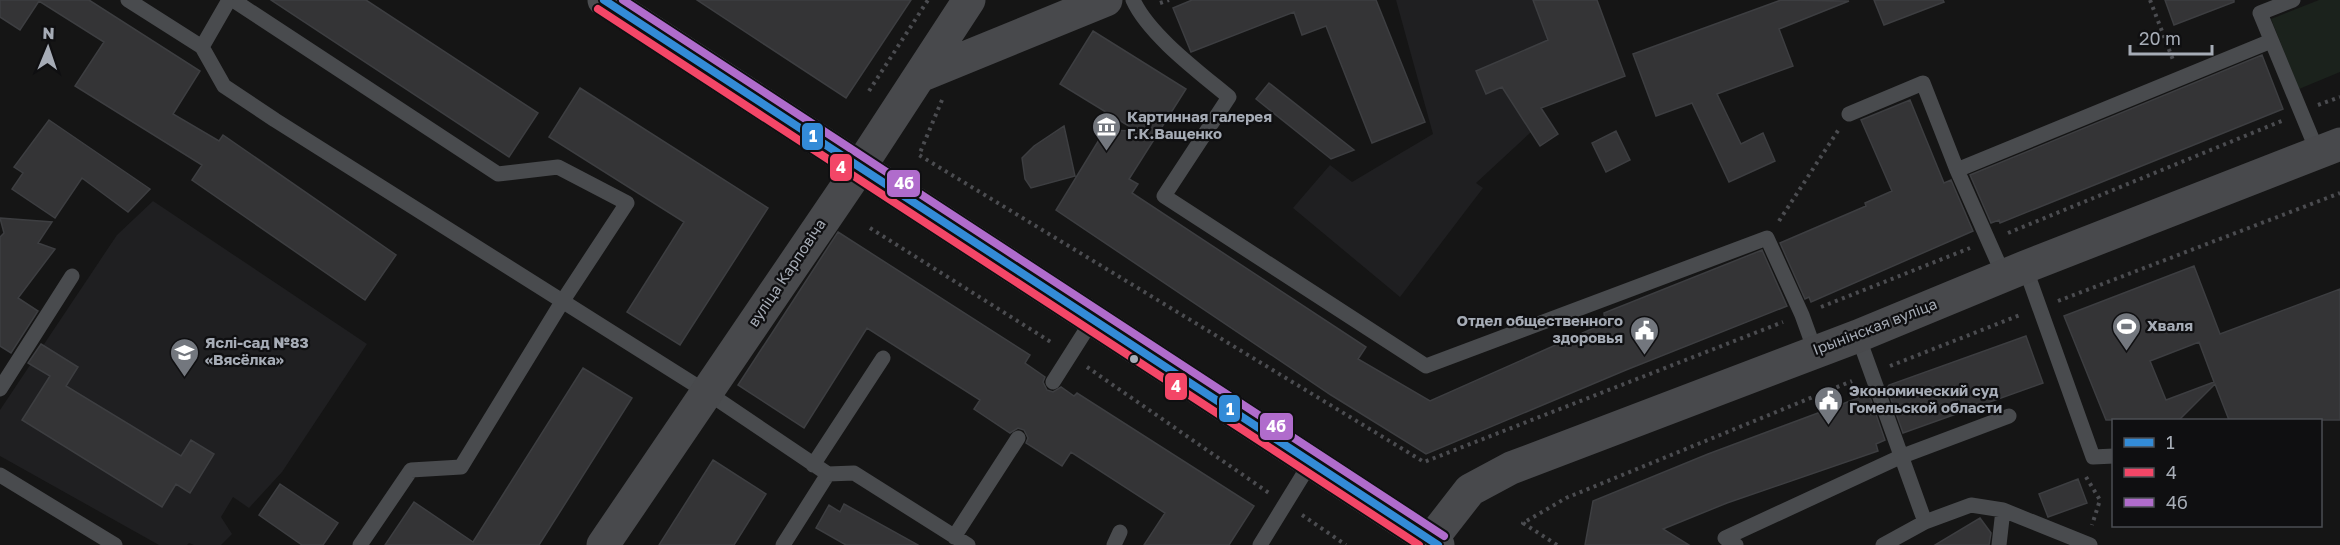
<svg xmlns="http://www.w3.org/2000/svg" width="2340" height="545" viewBox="0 0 2340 545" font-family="'Golos Text',sans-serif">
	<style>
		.built { fill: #1f1f21 }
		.green { fill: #1b221c }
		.building { fill: #343436; stroke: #3d3e41; stroke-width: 1.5; fill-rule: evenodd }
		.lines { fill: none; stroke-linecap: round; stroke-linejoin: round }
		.path { stroke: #4b4c50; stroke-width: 4; stroke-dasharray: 3 4.5; stroke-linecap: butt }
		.lane { stroke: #494b4e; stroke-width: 15 }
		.secondary { stroke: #48494c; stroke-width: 33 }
		.primary { stroke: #4b4d50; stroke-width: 33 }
		.bus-1-casing { stroke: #0f0f11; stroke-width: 12 }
		.bus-2-casing { stroke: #0f0f11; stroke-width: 12 }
		.bus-3-casing { stroke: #0f0f11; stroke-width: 12 }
		.bus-1 { stroke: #338bd7; stroke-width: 8 }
		.bus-2 { stroke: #f34667; stroke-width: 8 }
		.bus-3 { stroke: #b06ccc; stroke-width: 8 }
		.bus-dot { fill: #a6acb6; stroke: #0f0f11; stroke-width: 2 }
		.labels { text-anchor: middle; stroke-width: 4.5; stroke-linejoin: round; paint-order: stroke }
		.poi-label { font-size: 15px; font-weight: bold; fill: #a6acb6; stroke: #0f0f11; text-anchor: start }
		.street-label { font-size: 15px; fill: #a6acb6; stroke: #0f0f11 }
		.line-badge { stroke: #0f0f11; stroke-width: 2 }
		.badge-label { font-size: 16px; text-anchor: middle; font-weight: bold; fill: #fff }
	</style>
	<rect width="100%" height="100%" fill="#151515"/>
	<path class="built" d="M 1396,0 L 1597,0 L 1625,76 L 1540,106 L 1531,132 L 1476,183 L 1483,188 L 1400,297 L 1293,208 L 1330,165 L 1352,182 L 1433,134 Z
		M 153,201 L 367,344 L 282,472 L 249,508 L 233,497 L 221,517 L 232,534 L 221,545 L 194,545 L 189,543 L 187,545 L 159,545 L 0,456 L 0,410 L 117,235 Z"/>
	<path class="green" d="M 2319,0 L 2340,0 L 2340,72 L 2299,89 L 2271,19 Z"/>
	<path class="building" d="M 0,0 L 89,0 L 200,71 L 173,114 L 219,141 L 223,135 L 396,255 L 365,300 L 192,180 L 202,165 L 75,86 L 104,42 L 39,1 L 20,30 L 0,17 Z
		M 271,0 L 366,0 L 538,113 L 509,157 Z
		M 697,0 L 911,0 L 846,98 Z
		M 1192,0 L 1376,0 L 1425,122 L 1372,143 L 1326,26 L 1302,35 L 1294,12 L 1191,52 L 1173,8 Z
		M 1533,0 L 1597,0 L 1625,76 L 1541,108 L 1558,134 L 1540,146 L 1502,87 L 1486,94 L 1476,71 L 1548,40 Z
		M 1781,0 L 1849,1 L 1779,29 L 1793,66 L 1717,94 L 1741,144 L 1763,133 L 1775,161 L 1729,182 L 1692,103 L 1656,116 L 1633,54 Z
		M 1874,0 L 1943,0 L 1944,2 L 1884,25 Z
		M 2165,0 L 2234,0 L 2234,2 L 2174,25 Z
		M 1093,31 L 1186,89 L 1129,179 L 1138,184 L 1132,193 L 1366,347 L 1358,359 L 1430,401 L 1605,323 L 1604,313 L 1762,250 L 1787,306 L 1626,370 L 1426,454 L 1331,395 L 1056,210 L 1105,130 L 1137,131 L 1060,84 Z
		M 2262,55 L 2283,109 L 2000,223 L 1999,220 L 1991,223 L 1970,175 Z
		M 1269,83 L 1354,150 L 1331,159 L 1256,99 Z
		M 580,88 L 768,208 L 680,345 L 627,312 L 684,222 L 549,137 Z
		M 1910,100 L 1944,183 L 1951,180 L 1973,231 L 1811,302 L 1809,297 L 1805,299 L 1780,243 L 1866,206 L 1865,203 L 1892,191 L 1861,120 Z
		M 49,120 L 150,189 L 128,212 L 82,178 L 55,218 L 12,189 L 23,173 L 14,167 Z
		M 1064,126 L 1075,176 L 1031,188 L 1025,179 L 1022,158 L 1034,146 Z
		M 1616,131 L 1630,160 L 1606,172 L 1592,143 Z
		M 0,218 L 52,222 L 38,243 L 55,249 L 18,298 L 38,311 L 11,353 L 0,346 L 0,237 L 4,233 Z
		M 838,232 L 1030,355 L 1025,363 L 1045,377 L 1043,382 L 1047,390 L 1053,392 L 1061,387 L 1074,396 L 1077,393 L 1254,506 L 1229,545 L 1144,545 L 1165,513 L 1071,452 L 1062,466 L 1026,443 L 1028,438 L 1024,430 L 1018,428 L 1010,433 L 974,409 L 980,400 L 867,328 L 804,428 L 738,385 Z
		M 2194,266 L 2220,334 L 2340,289 L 2340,420 L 2229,420 L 2215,384 L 2179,420 L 2106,420 L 2064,316 ZM 2199,342 L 2214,382 L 2166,400 L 2150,361 Z
		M 2026,336 L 2043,383 L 1903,433 L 1887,388 L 1889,385 Z
		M 41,344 L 78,367 L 66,386 L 181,456 L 191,440 L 214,454 L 190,493 L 176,484 L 162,507 L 22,420 L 50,376 L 28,363 Z
		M 583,368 L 632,398 L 539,545 L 385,545 L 414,502 L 473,542 Z
		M 1869,394 L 1885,440 L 1876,444 L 1878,451 L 1727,503 L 1663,529 L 1689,545 L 1585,545 L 1593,501 L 1708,454 Z
		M 713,460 L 766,494 L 734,545 L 659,545 Z
		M 2078,479 L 2087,503 L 2048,517 L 2039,494 Z
		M 280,484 L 338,523 L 323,545 L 302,545 L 259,515 Z
		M 844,504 L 918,545 L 846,545 L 816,528 L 829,505 L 840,512 Z
		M 1980,518 L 1991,533 L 1989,545 L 1935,545 Z"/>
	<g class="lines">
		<path class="path" d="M 2150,0 L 2173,60
			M 1160,3 L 1169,0
			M 869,91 L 928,0
			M 942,100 L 919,155 L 1424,462 L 1783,322
			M 2318,105 L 2340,97
			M 1779,221 L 1839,129
			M 870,228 L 1054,344
			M 2008,233 L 2284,120
			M 2058,301 L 2340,193
			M 1821,307 L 1970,248
			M 1890,366 L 2020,315
			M 1087,367 L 1269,493
			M 2086,477 L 2100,500 L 2092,525
			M 1302,515 L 1346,545
			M 1557,545 L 1523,523 L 1566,498 L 1852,381"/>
		<path class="lane" d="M 128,0 L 202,47 L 224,86 L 275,120 L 708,393 L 828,474 L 854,473 L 968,545
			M 233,0 L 498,174 L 558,167 L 627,203 L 562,302 L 461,467 L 411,470 L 360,545
			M 1133,0 C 1149,35 1199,72 1229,97 L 1164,196 L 1426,366 L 1767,238 L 1802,315 L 1815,351
			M 2293,0 L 2260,13 L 2318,153
			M 202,47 L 229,0
			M 1849,114 L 1923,83 L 1957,170
			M 2025,267 L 2093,457 L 2114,456
			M 2004,276 L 1957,170 L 2271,41
			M 1858,336 L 1925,522 L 1971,505 L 2003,510 L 2090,545
			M 1053,382 L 1093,319
			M 0,389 L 72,276
			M 813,465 L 883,358
			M 0,475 L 115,545
			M 954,537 L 1018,438
			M 783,545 L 828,474
			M 1114,545 L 1120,532
			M 1260,545 L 1311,462
			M 1736,545 L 1725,538 L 1900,457 L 2009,416
			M 1883,545 L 1925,522
			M 1999,545 L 2003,510"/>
		<path class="secondary" d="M 920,76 L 1106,0
			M 1431,540 L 1470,490 L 1511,468 L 1858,336 L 2025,267 L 2340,144
			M 603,545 L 860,167 L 969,0"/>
		<path class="primary" d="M 604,0 L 1438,545"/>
		<defs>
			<path id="bus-1" d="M 604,0 L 1438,545"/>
			<path id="bus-2" d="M 598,9 L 1419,545"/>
			<path id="bus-3" d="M 623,0 L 1444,536"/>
		</defs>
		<use href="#bus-1" class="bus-1-casing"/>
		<use href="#bus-2" class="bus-2-casing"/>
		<use href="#bus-3" class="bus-3-casing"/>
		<use href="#bus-1" class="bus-1"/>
		<use href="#bus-2" class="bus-2"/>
		<use href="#bus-3" class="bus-3"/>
	</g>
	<defs>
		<symbol id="museum-pin" viewBox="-11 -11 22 30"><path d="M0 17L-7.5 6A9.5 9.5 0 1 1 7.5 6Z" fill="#73777e" stroke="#0f0f11"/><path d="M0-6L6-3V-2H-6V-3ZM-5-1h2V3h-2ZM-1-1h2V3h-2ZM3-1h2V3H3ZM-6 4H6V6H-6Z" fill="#fff"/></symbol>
		<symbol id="stadium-pin" viewBox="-11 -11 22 30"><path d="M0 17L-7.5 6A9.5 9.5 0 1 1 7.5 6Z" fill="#73777e" stroke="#0f0f11"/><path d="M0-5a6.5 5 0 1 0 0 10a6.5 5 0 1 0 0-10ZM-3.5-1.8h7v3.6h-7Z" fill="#fff"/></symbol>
		<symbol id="civic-pin" viewBox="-11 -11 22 30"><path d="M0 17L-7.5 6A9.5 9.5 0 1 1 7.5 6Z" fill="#73777e" stroke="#0f0f11"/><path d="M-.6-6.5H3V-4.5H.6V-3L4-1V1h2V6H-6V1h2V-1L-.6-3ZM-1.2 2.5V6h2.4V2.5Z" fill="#fff"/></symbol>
		<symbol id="school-pin" viewBox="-11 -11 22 30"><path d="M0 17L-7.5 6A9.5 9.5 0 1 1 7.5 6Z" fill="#73777e" stroke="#0f0f11"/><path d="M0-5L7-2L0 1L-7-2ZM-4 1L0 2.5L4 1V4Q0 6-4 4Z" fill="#fff"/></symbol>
	</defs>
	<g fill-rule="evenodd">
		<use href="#museum-pin" x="1090" y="110" width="33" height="45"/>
		<use href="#stadium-pin" x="2110" y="310" width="33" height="45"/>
		<use href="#civic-pin" x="1628" y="314" width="33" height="45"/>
		<use href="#school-pin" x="168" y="336" width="33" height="45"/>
		<use href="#civic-pin" x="1812" y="384" width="33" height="45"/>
	</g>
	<circle class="bus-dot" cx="1134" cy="359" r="5"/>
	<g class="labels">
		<g class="poi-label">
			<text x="1127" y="122">Картинная галерея<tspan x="1127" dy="17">Г.К.Ващенко</tspan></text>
			<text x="1623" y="326" text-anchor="end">Отдел общественного<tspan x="1623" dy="17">здоровья</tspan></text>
			<text x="2147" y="331">Хваля</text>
			<text x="205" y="348">Яслі-сад №83<tspan x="205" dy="17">«Вясёлка»</tspan></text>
			<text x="1849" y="396">Экономический суд<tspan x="1849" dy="17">Гомельской области</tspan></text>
		</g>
		<g class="street-label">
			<text transform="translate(787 273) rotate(-56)" y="5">вуліца Карповіча</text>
			<text transform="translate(1875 327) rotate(-21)" y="5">Ірынінская вуліца</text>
		</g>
	</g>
	<g class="line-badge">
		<rect x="801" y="122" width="23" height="29" rx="6" fill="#338bd7"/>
		<rect x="829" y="153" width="24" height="29" rx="6" fill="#f34667"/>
		<rect x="886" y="169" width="35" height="29" rx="6" fill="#b06ccc"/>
		<rect x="1164" y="372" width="24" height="29" rx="6" fill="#f34667"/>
		<rect x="1218" y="394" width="23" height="29" rx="6" fill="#338bd7"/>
		<rect x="1259" y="412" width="35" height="29" rx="6" fill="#b06ccc"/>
	</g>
	<g class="badge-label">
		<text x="813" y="142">1</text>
		<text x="841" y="173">4</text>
		<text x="904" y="189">4б</text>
		<text x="1176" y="392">4</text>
		<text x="1230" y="415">1</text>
		<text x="1276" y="432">4б</text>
	</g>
	<rect x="2112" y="419" width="210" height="108" fill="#0f0f11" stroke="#4b4e53" stroke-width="1.5"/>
	<rect x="2124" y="438" width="30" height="9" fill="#338bd7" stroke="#4b4e53" stroke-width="1.5"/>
	<text x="2166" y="449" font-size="18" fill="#a6acb6">1</text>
	<rect x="2124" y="468" width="30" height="9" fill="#f34667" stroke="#4b4e53" stroke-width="1.5"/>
	<text x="2166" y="479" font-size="18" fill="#a6acb6">4</text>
	<rect x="2124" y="498" width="30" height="9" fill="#b06ccc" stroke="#4b4e53" stroke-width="1.5"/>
	<text x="2166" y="509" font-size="18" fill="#a6acb6">4б</text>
	<g transform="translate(48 48) rotate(2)" stroke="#0f0f11" stroke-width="4.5" paint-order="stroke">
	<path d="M0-4.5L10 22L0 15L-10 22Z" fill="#a6acb6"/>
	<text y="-9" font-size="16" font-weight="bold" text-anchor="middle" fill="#a6acb6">N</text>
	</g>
	<path d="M2130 45v9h82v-9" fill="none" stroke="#a6acb6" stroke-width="3"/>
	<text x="2139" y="45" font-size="18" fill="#a6acb6" stroke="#0f0f11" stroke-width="4.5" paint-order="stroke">20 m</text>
</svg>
